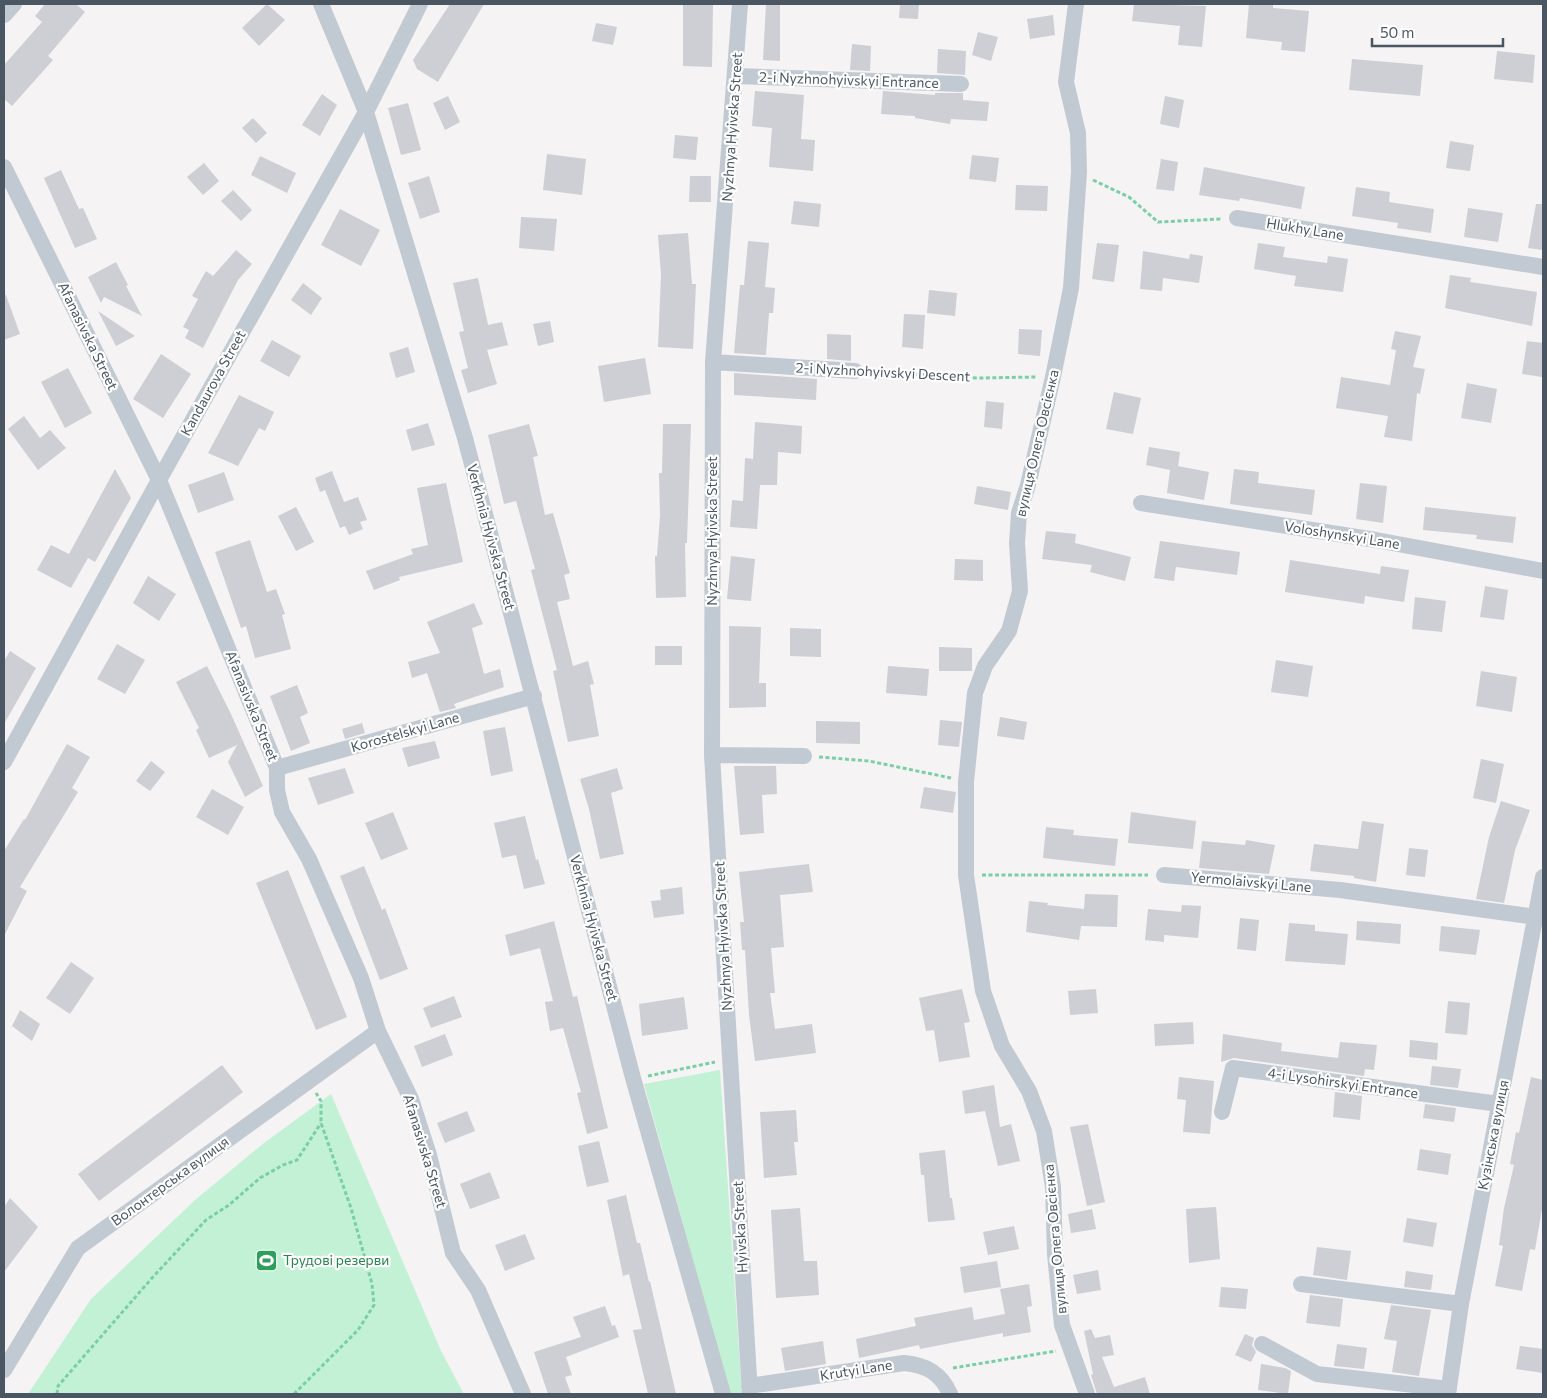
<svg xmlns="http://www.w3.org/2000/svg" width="1547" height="1398" viewBox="0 0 1547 1398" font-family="Commissioner,sans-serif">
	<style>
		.green { fill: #c3f1d5 }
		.building { fill: #cdcfd5 }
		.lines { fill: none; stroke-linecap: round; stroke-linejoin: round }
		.path { stroke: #7ad0a6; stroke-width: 3; stroke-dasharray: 4 2.5; stroke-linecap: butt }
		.street { stroke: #c1cad2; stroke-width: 16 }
		.labels { text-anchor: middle; stroke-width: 4.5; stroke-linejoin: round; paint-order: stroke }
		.street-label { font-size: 14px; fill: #4a5661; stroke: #fff }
		.leisure-label { font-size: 14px; fill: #27864d; stroke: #fff; text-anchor: start }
	</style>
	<rect width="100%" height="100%" fill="#f5f3f3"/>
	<path class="green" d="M 720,1070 L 742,1394 L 730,1394 L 644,1084 Z
		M 331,1094 L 441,1351 L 464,1394 L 28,1394 L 91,1299 L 195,1200 L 264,1143 Z"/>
	<path class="building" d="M 45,4 L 76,4 L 85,12 L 48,56 L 53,60 L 12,106 L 4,99 L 4,65 L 42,22 L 35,16 Z
		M 267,4 L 285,20 L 259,46 L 242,28 Z
		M 450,4 L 484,4 L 438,82 L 417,69 L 413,60 Z
		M 683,4 L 713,4 L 712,67 L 683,66 Z
		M 766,4 L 780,4 L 780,61 L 763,60 Z
		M 900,4 L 919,4 L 918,19 L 899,18 Z
		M 1134,4 L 1206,6 L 1202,47 L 1178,45 L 1180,26 L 1132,21 Z
		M 1249,4 L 1273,4 L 1273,8 L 1309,11 L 1305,52 L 1281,50 L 1282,42 L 1246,38 Z
		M 1053,15 L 1055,35 L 1030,39 L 1027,19 Z
		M 596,23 L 617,27 L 613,45 L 592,41 Z
		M 978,32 L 998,37 L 991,61 L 972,55 Z
		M 852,44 L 871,46 L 870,71 L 850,70 Z
		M 938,49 L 966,51 L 965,75 L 937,73 Z
		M 1497,51 L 1535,55 L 1533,83 L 1494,79 Z
		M 1352,59 L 1423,65 L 1420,96 L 1349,90 Z
		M 755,91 L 804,95 L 801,139 L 815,140 L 813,171 L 769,167 L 772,128 L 752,126 Z
		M 883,91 L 935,95 L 935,93 L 963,93 L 963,100 L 989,102 L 987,121 L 951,119 L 950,124 L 915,118 L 915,116 L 881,114 Z
		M 322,94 L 337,105 L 320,136 L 302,125 Z
		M 448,96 L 460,122 L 445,130 L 433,103 Z
		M 1165,96 L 1184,100 L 1179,128 L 1160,124 Z
		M 408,103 L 421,150 L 401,155 L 388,108 Z
		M 253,118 L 267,133 L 256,143 L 242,128 Z
		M 675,135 L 698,137 L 696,160 L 673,158 Z
		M 1450,141 L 1474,145 L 1470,171 L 1446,168 Z
		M 547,154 L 586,159 L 582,195 L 543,190 Z
		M 972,155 L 999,158 L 996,182 L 969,179 Z
		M 260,156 L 296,173 L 287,193 L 251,175 Z
		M 1161,159 L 1178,162 L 1174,191 L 1156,189 Z
		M 204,163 L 219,181 L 203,195 L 187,177 Z
		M 1204,167 L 1305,187 L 1301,209 L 1240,198 L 1239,201 L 1199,195 Z
		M 61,170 L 79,209 L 83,208 L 97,239 L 75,248 L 44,178 Z
		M 429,176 L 440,212 L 420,219 L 408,183 Z
		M 690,176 L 711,176 L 711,202 L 689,202 Z
		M 1016,185 L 1048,186 L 1047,211 L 1015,210 Z
		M 1356,187 L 1390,192 L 1389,202 L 1434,209 L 1431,233 L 1397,228 L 1398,223 L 1352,216 Z
		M 233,190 L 252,210 L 241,221 L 221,201 Z
		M 794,201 L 821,204 L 819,227 L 791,224 Z
		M 1536,204 L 1543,204 L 1543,250 L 1528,248 Z
		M 1468,208 L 1503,213 L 1498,242 L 1464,237 Z
		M 340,209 L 380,230 L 361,266 L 321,245 Z
		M 521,217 L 557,219 L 554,251 L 519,248 Z
		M 688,233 L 692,284 L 696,284 L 693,349 L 658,347 L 661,275 L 658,235 Z
		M 748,241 L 769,243 L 765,287 L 775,288 L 773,313 L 769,313 L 766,355 L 734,353 L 740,285 L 744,285 Z
		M 1097,243 L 1119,245 L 1114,282 L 1092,279 Z
		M 1258,243 L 1285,247 L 1283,257 L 1327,263 L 1328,256 L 1348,259 L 1343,292 L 1294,286 L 1296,276 L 1254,269 Z
		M 236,250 L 252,264 L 238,280 L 203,348 L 185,338 L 189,330 L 183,327 L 198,299 L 192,296 L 206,271 L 213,276 Z
		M 1143,251 L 1189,259 L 1190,254 L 1203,256 L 1199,283 L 1163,278 L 1162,291 L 1140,289 Z
		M 116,262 L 128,285 L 126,286 L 142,316 L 104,297 L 101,303 L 88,277 Z
		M 1450,275 L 1471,278 L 1470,282 L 1537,292 L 1532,326 L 1445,308 Z
		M 478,278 L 488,325 L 502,322 L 508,345 L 487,350 L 497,384 L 468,393 L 461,370 L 468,368 L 459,332 L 464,331 L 453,283 Z
		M 303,283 L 322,298 L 311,315 L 291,300 Z
		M 929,290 L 957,293 L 955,316 L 927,313 Z
		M 4,295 L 6,295 L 20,334 L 4,340 Z
		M 98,311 L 135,336 L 116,346 Z
		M 904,314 L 925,315 L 923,349 L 902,347 Z
		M 550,321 L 554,342 L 538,346 L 533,324 Z
		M 1019,329 L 1042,330 L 1040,356 L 1018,354 Z
		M 1395,331 L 1421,336 L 1413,367 L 1425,369 L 1420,394 L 1417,393 L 1412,441 L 1384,437 L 1388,416 L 1336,408 L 1341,377 L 1390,385 L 1396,350 L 1391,349 Z
		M 827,334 L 851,335 L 851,361 L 827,359 Z
		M 272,340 L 301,356 L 289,377 L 260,361 Z
		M 1527,341 L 1543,343 L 1542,377 L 1522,374 Z
		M 408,347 L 415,372 L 396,378 L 389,353 Z
		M 161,354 L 191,374 L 163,418 L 133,399 Z
		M 645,358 L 651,394 L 604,402 L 598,366 Z
		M 68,368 L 92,413 L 65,428 L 41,382 Z
		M 734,373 L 817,379 L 816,400 L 734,395 Z
		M 1467,383 L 1497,389 L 1491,423 L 1461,418 Z
		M 1114,392 L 1141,398 L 1133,434 L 1106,429 Z
		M 239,395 L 274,412 L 265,431 L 259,428 L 238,466 L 208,453 Z
		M 986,401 L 1004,403 L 1002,429 L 984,427 Z
		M 24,416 L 40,438 L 50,430 L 66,448 L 38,470 L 8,429 Z
		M 755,422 L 802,426 L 801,454 L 778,452 L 777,485 L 760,485 L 757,529 L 730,527 L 732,500 L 743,501 L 745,458 L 753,459 Z
		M 428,423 L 435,445 L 412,451 L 406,430 Z
		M 529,424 L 538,456 L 533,457 L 545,515 L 553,513 L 570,573 L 564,575 L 570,599 L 557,602 L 573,666 L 588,661 L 594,684 L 590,685 L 599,736 L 568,742 L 553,671 L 557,670 L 531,570 L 535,569 L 516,501 L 504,504 L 488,435 Z
		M 663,424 L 691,424 L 687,543 L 685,543 L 686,597 L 656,598 L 655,556 L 657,556 L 660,516 L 659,473 L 662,473 Z
		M 1149,447 L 1180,452 L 1178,466 L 1209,472 L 1204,500 L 1167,493 L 1170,470 L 1146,465 Z
		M 115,469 L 131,498 L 95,562 L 88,558 L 71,588 L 37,570 L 51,545 L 69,554 Z
		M 1234,469 L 1259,472 L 1258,483 L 1315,490 L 1312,515 L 1230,504 Z
		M 332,471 L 344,502 L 358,497 L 367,520 L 360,522 L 363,529 L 349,535 L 345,526 L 340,528 L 325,490 L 320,492 L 315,478 Z
		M 224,472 L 234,500 L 198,513 L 188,485 Z
		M 446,483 L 463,562 L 399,577 L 400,580 L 374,590 L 366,571 L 413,554 L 411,549 L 428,545 L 417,488 Z
		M 1360,483 L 1387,486 L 1383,523 L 1356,519 Z
		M 977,486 L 1011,492 L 1008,510 L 974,504 Z
		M 296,507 L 314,542 L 296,551 L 278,516 Z
		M 1425,507 L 1516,517 L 1513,543 L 1476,539 L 1477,535 L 1423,530 Z
		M 1046,531 L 1076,534 L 1075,543 L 1131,557 L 1125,581 L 1090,572 L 1092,565 L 1042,559 Z
		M 250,540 L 267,592 L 276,589 L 285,614 L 282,615 L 291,649 L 255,658 L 246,626 L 241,628 L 215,552 Z
		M 1160,541 L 1240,552 L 1237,575 L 1176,567 L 1174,581 L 1154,578 Z
		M 731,556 L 755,559 L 751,601 L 727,599 Z
		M 955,559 L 983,560 L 983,581 L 954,580 Z
		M 1290,560 L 1380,574 L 1381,566 L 1409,570 L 1404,602 L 1365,596 L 1364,604 L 1285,592 Z
		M 148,576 L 176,594 L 159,621 L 133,603 Z
		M 1485,586 L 1508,590 L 1504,620 L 1480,617 Z
		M 1415,597 L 1446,601 L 1442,632 L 1412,629 Z
		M 474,603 L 483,624 L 472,628 L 484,674 L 500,669 L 504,687 L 454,704 L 456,708 L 440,712 L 427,673 L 412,678 L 408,662 L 440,653 L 427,622 Z
		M 729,626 L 761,627 L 759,683 L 766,683 L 766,707 L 729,708 Z
		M 790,628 L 821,629 L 821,657 L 790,656 Z
		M 117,644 L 145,660 L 125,694 L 97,679 Z
		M 655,646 L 682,646 L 682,665 L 655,665 Z
		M 939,647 L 972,648 L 972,671 L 939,671 Z
		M 10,651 L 36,668 L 4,724 L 4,661 Z
		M 1276,660 L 1313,666 L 1308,697 L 1271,692 Z
		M 207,666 L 231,714 L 263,786 L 245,797 L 228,762 L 237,745 L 209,758 L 196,730 L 199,728 L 176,682 Z
		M 888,666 L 929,669 L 927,696 L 886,693 Z
		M 1481,671 L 1517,677 L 1512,712 L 1476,706 Z
		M 297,685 L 308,713 L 300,717 L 310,743 L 291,751 L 270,696 Z
		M 1000,717 L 1027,722 L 1024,740 L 997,736 Z
		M 940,720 L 962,722 L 959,747 L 938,745 Z
		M 816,721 L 860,722 L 860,744 L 816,743 Z
		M 362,723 L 365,733 L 345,739 L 342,729 Z
		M 505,727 L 513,771 L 491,776 L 483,731 Z
		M 435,741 L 440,758 L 408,767 L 402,748 Z
		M 67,744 L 90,757 L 72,788 L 78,792 L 20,887 L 27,891 L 4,936 L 4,851 L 24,819 L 25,820 Z
		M 1481,759 L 1504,764 L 1496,803 L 1473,798 Z
		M 151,761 L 165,772 L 150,791 L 136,781 Z
		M 734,766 L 776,766 L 777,794 L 762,795 L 764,833 L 740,835 Z
		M 345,768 L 354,793 L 318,805 L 308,778 Z
		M 617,768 L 623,789 L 611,793 L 624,854 L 600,859 L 589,809 L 580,779 Z
		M 924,787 L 956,792 L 953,813 L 920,808 Z
		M 212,789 L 244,807 L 228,835 L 196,817 Z
		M 1501,801 L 1530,810 L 1515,850 L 1504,903 L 1476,899 L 1489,837 Z
		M 393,812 L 408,849 L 381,860 L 365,823 Z
		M 1131,812 L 1196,821 L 1193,849 L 1128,843 Z
		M 525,816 L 536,860 L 538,859 L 545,884 L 524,889 L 516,855 L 502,858 L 494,823 Z
		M 1362,821 L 1384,824 L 1376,882 L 1354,878 L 1354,876 L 1310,871 L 1314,844 L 1358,849 Z
		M 1046,827 L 1074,830 L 1073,835 L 1118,839 L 1115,866 L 1043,858 Z
		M 1246,840 L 1275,845 L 1269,874 L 1199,868 L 1202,841 L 1245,845 Z
		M 1409,848 L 1428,850 L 1425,877 L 1406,875 Z
		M 809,864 L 813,892 L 780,895 L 784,947 L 771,948 L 775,993 L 770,993 L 775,1029 L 812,1024 L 816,1053 L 755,1061 L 749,1015 L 745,950 L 742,950 L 740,922 L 744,922 L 739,872 Z
		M 364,866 L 382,910 L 385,908 L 408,969 L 380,980 L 340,876 Z
		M 288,870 L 347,1017 L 316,1030 L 256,883 Z
		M 682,887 L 684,914 L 654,918 L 651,901 L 661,900 L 660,890 Z
		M 1085,894 L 1118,895 L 1117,927 L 1081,926 L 1079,940 L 1026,932 L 1029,901 L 1048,903 L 1047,905 L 1084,909 Z
		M 1182,905 L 1201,906 L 1198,938 L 1164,935 L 1164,942 L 1145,940 L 1148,909 L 1181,912 Z
		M 1240,918 L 1259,920 L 1256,951 L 1237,949 Z
		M 554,921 L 573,997 L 577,996 L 608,1128 L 587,1134 L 577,1093 L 581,1092 L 563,1028 L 550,1031 L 545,1002 L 553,1001 L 540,948 L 510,956 L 505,935 Z
		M 1357,921 L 1401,924 L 1400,944 L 1356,940 Z
		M 1289,923 L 1315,925 L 1315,931 L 1348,934 L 1345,965 L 1285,961 Z
		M 1441,926 L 1480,930 L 1476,955 L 1439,951 Z
		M 71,962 L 94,978 L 70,1014 L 46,998 Z
		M 962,989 L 970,1022 L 964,1023 L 970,1057 L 939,1062 L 934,1030 L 926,1031 L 919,998 Z
		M 1096,989 L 1098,1013 L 1070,1015 L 1068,991 Z
		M 454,996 L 462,1017 L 431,1028 L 423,1008 Z
		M 684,997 L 688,1029 L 642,1036 L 639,1004 Z
		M 1448,1001 L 1470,1003 L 1467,1035 L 1445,1033 Z
		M 20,1010 L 40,1024 L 32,1041 L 12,1026 Z
		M 1193,1022 L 1194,1044 L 1155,1046 L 1154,1024 Z
		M 445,1034 L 453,1055 L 422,1067 L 414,1046 Z
		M 1223,1034 L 1282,1043 L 1281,1051 L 1338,1058 L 1340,1042 L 1377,1045 L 1374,1070 L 1365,1069 L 1364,1076 L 1234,1058 L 1221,1062 Z
		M 1410,1040 L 1438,1043 L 1437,1060 L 1409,1057 Z
		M 222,1065 L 243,1092 L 99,1201 L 78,1174 Z
		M 1432,1066 L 1461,1069 L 1458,1088 L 1430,1085 Z
		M 1179,1077 L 1214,1081 L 1210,1134 L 1183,1132 L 1186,1100 L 1177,1099 Z
		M 1531,1077 L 1543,1080 L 1543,1203 L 1535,1250 L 1530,1249 L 1522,1291 L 1495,1286 L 1503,1246 L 1499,1245 L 1504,1208 L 1514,1165 L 1510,1164 L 1516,1132 L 1519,1133 Z
		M 994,1085 L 1000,1127 L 1011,1124 L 1020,1161 L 998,1166 L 985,1111 L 965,1114 L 962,1091 Z
		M 1335,1092 L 1362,1096 L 1360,1120 L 1333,1117 Z
		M 1425,1104 L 1456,1108 L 1454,1122 L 1423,1118 Z
		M 796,1110 L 798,1142 L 794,1142 L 797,1175 L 764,1178 L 760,1112 Z
		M 467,1111 L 475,1131 L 445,1143 L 437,1123 Z
		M 1088,1124 L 1105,1202 L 1087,1206 L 1070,1127 Z
		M 599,1141 L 609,1182 L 587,1187 L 578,1146 Z
		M 1420,1149 L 1451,1154 L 1448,1175 L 1417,1170 Z
		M 945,1150 L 950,1198 L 952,1198 L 955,1220 L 928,1222 L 924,1175 L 921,1175 L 919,1153 Z
		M 490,1172 L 500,1198 L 470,1209 L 460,1184 Z
		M 626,1195 L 637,1243 L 640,1243 L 649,1282 L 650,1281 L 676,1394 L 648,1394 L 633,1330 L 642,1329 L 629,1274 L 623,1276 L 607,1200 Z
		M 10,1198 L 38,1227 L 4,1272 L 4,1207 Z
		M 1216,1207 L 1220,1259 L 1189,1263 L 1186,1209 Z
		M 800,1208 L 804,1261 L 817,1261 L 819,1295 L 776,1298 L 771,1210 Z
		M 1092,1209 L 1096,1229 L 1071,1233 L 1068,1214 Z
		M 1407,1218 L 1437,1223 L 1433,1247 L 1403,1242 Z
		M 1014,1226 L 1019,1249 L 988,1255 L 983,1232 Z
		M 525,1234 L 535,1259 L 505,1271 L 495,1245 Z
		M 1317,1247 L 1351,1251 L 1347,1280 L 1313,1275 Z
		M 997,1261 L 1001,1287 L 964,1293 L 960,1267 Z
		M 1098,1270 L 1101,1290 L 1077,1294 L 1073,1275 Z
		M 1406,1271 L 1433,1275 L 1431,1290 L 1404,1287 Z
		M 1029,1284 L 1032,1306 L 1027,1307 L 1031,1332 L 1003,1337 L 1003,1333 L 920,1349 L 919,1345 L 859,1358 L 856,1339 L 916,1326 L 914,1318 L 972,1307 L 974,1320 L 1005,1314 L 1000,1289 Z
		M 1221,1287 L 1248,1289 L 1246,1309 L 1219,1307 Z
		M 1310,1295 L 1343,1299 L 1340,1327 L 1306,1323 Z
		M 1391,1305 L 1431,1310 L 1419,1376 L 1392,1372 L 1397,1341 L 1384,1339 Z
		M 605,1306 L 612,1326 L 615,1325 L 619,1337 L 566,1357 L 572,1375 L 565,1377 L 571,1394 L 548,1394 L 534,1352 L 581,1337 L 573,1317 Z
		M 1091,1329 L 1095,1338 L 1110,1335 L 1114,1355 L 1102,1357 L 1114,1387 L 1145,1377 L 1150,1394 L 1097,1394 L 1091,1375 L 1093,1374 L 1084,1331 Z
		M 1245,1334 L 1254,1338 L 1252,1345 L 1256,1352 L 1251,1362 L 1235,1355 Z
		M 823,1341 L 826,1364 L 785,1371 L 781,1348 Z
		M 1337,1344 L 1367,1348 L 1364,1369 L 1334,1366 Z
		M 1520,1346 L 1543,1349 L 1543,1373 L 1516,1369 Z
		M 1261,1364 L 1285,1368 L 1291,1371 L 1288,1394 L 1258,1390 Z"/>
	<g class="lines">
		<path class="path" d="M 1093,180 L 1129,197 L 1158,222 L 1221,219
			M 869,372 L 979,378 L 1037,377
			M 819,757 L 869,761 L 951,778
			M 982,875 L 1148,875
			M 648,1076 L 715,1062
			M 953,1368 L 1056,1351
			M 57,1394 L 58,1386 L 152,1278 L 206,1220 L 229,1205 L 260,1178 L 283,1165 L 297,1160 L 321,1123
			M 294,1394 L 358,1330 L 374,1305 L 372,1284 L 351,1208 L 321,1123 L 321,1101 L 316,1093"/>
		<path class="street" d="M 321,4 L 366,112 L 465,438 L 633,1078 L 723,1394
			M 740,4 L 713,362 L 712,755 L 750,1394
			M 1076,4 L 1066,82 L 1078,133 L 1079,172 L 1071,288 L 1053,377 L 1028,485 L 1019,513 L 1017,543 L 1020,591 L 1009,631 L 985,666 L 975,693 L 966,782 L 966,875 L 983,991 L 1002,1046 L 1029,1091 L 1044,1131 L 1053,1187 L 1055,1254 L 1062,1325 L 1087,1394
			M 4,15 L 14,4
			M 737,76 L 961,84
			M 4,167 L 159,480 L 277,768 L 277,790 L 282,812 L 309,859 L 361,978 L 378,1031 L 411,1099 L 429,1155 L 453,1253 L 478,1290 L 523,1394
			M 1237,218 L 1543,267
			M 713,362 L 855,371
			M 1141,503 L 1376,540 L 1543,571
			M 712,755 L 804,756
			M 4,762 L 159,480 L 366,112 L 420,4
			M 277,768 L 534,696
			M 1164,875 L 1340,890 L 1543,918
			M 1222,1112 L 1233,1068 L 1499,1104
			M 1301,1284 L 1461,1304
			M 1262,1344 L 1317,1374 L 1449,1389
			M 4,1370 L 78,1248 L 378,1031
			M 749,1386 L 904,1363 C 926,1365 941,1373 950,1394
			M 1448,1394 L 1461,1304 L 1543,877"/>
	</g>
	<defs>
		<symbol id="stadium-square" viewBox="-11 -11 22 22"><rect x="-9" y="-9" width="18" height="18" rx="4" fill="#2e9e5b" stroke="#fff"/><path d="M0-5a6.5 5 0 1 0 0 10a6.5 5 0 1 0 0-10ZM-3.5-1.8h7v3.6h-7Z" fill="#fff"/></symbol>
	</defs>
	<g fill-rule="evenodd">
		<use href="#stadium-square" x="254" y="1248" width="25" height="25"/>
	</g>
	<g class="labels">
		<g class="street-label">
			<text transform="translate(849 80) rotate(2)" y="5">2-i Nyzhnohyivskyi Entrance</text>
			<text transform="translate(732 127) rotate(-86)" y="5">Nyzhnya Hyivska Street</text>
			<text transform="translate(1305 229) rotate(9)" y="5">Hlukhy Lane</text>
			<text transform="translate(88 336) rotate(64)" y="5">Afanasivska Street</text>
			<text transform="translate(883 372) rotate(3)" y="5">2-i Nyzhnohyivskyi Descent</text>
			<text transform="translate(213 383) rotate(-61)" y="5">Kandaurova Street</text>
			<text transform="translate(1037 443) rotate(-77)" y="5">вулиця Олега Овсієнка</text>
			<text transform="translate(712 531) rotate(-90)" y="5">Nyzhnya Hyivska Street</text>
			<text transform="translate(1342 535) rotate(9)" y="5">Voloshynskyi Lane</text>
			<text transform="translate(491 537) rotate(75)" y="5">Verkhnia Hyivska Street</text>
			<text transform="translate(252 706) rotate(68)" y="5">Afanasivska Street</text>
			<text transform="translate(405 732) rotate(-16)" y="5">Korostelskyi Lane</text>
			<text transform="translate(1251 882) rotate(5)" y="5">Yermolaivskyi Lane</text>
			<text transform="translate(594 928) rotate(75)" y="5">Verkhnia Hyivska Street</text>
			<text transform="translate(723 936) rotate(-93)" y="5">Nyzhnya Hyivska Street</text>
			<text transform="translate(1343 1083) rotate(8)" y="5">4-i Lysohirskyi Entrance</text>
			<text transform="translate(1493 1135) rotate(-79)" y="5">Кузінська вулиця</text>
			<text transform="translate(425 1151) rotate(73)" y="5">Afanasivska Street</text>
			<text transform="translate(170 1181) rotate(-36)" y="5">Волонтерська вулиця</text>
			<text transform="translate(740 1227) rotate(-93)" y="5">Hyivska Street</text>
			<text transform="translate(1055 1239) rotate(-95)" y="5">вулиця Олега Овсієнка</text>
			<text transform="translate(856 1370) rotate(-9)" y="5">Krutyi Lane</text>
		</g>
		<g class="leisure-label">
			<text x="283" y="1265">Трудові резерви</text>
		</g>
	</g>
	<rect width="1547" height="1398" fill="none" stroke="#4a5661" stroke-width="10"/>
	<path d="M1372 38v8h131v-8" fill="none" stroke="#4a5661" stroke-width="2.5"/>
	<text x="1380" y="38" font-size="15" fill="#4a5661" stroke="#ffffff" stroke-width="4" paint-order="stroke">50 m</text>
</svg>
